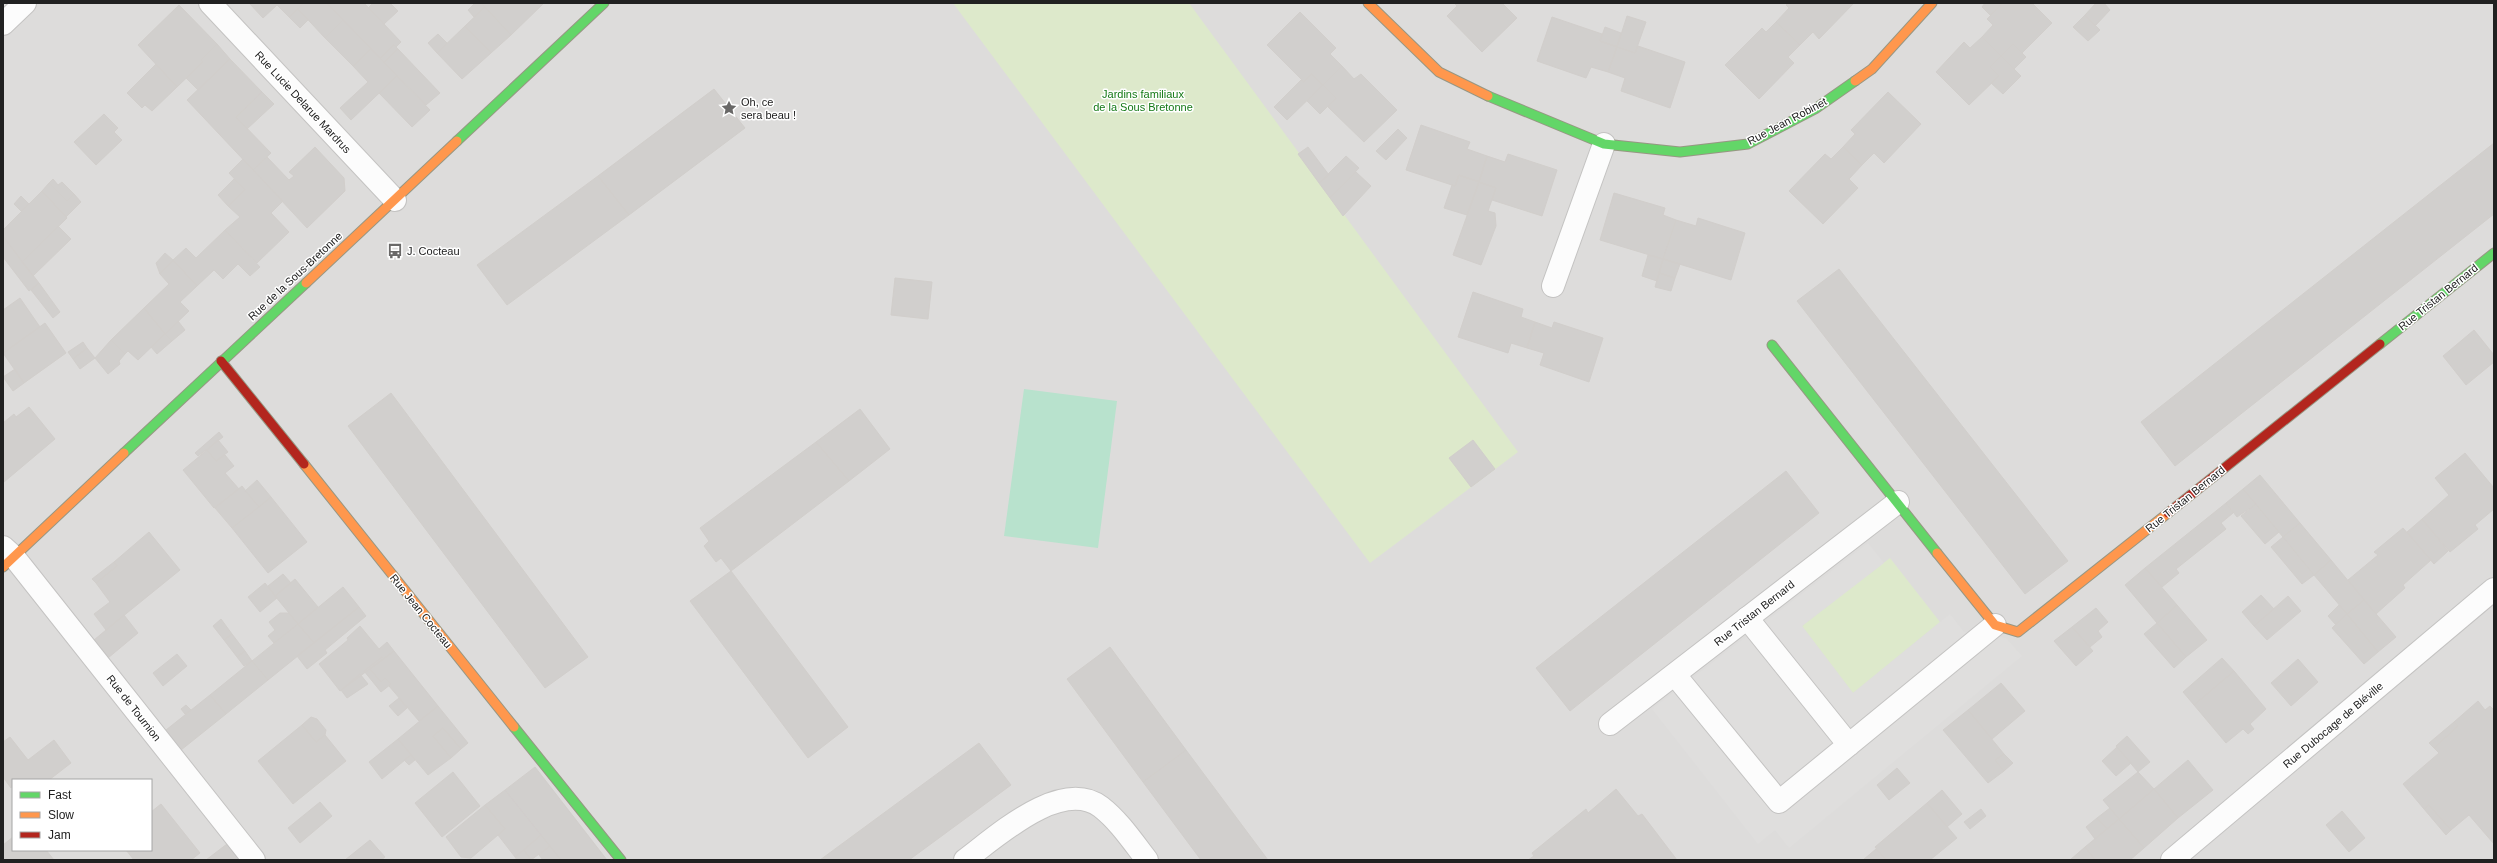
<svg xmlns="http://www.w3.org/2000/svg" width="2497" height="863" viewBox="0 0 2497 863" font-family="Arial,sans-serif">
	<style>
		.residential { fill: #dddcdb; fill-rule: evenodd }
		.grass { fill: #dde9cb }
		.pitch { fill: #b8e2cd }
		.parking { fill: #dfdedd }
		.building { fill: #d1cfcd; stroke: #d1cecb }
		.lines { fill: none; stroke-linecap: round; stroke-linejoin: round }
		.lane-casing { stroke: #c4c3c2; stroke-width: 24 }
		.street-casing { stroke: #c4c3c2; stroke-width: 24 }
		.fast-casing { stroke: #979783; stroke-width: 11 }
		.slow-casing { stroke: #979783; stroke-width: 11 }
		.jam-casing { stroke: #979783; stroke-width: 11 }
		.lane { stroke: #fcfcfc; stroke-width: 22 }
		.street { stroke: #fcfcfc; stroke-width: 22 }
		.fast { stroke: #63d668; stroke-width: 9 }
		.slow { stroke: #ff974d; stroke-width: 9 }
		.jam { stroke: #b3261e; stroke-width: 9 }
		.labels { text-anchor: middle; stroke-width: 3; stroke-linejoin: round; paint-order: stroke }
		.park-label { font-size: 11px; fill: #147916; stroke: #fff }
		.street-label { font-size: 11px; fill: #212121; stroke: #fff }
		.poi-label { font-size: 11px; fill: #212121; stroke: #fff; text-anchor: start }
	</style>
	<rect width="100%" height="100%" fill="#eeecea"/>
	<path class="residential" d="M 3,3 L 2494,3 L 2494,860 L 3,860 ZM 13,780 L 151,780 L 151,850 L 13,850 Z"/>
	<path class="grass" d="M 953,3 L 1189,3 L 1518,452 L 1370,563 Z
		M 1890,558 L 1940,622 L 1853,693 L 1802,626 Z"/>
	<path class="pitch" d="M 1024,389 L 1117,401 L 1098,548 L 1004,536 Z"/>
	<path class="parking" d="M 1868,543 L 1884,563 L 1802,626 L 1853,693 L 1950,614 L 1964,632 L 2006,638 L 2022,656 L 1789,848 L 1775,830 L 1758,844 L 1652,709 Z"/>
	<path class="building" d="M 249,3 L 304,3 L 289,17 L 277,5 L 263,18 Z
		M 304,3 L 327,3 L 343,20 L 325,38 L 298,9 Z
		M 327,3 L 364,3 L 401,42 L 396,47 L 394,45 L 380,58 Z
		M 373,3 L 390,3 L 398,11 L 384,24 L 368,8 Z
		M 475,3 L 481,3 L 485,7 L 474,17 L 468,10 Z
		M 481,3 L 544,3 L 511,35 Z
		M 1454,3 L 1502,3 L 1517,18 L 1482,52 L 1447,16 L 1457,6 Z
		M 1788,3 L 1854,3 L 1819,39 L 1813,32 L 1800,45 L 1776,22 L 1789,8 L 1786,5 Z
		M 1985,3 L 2003,3 L 1990,15 L 1982,7 Z
		M 2003,3 L 2032,3 L 2052,23 L 2022,53 L 2013,44 L 2001,56 L 1982,37 L 1993,25 L 1987,19 Z
		M 2096,3 L 2104,3 L 2110,10 L 2095,26 L 2085,15 Z
		M 179,5 L 217,44 L 201,60 L 203,62 L 177,87 L 138,45 Z
		M 485,7 L 511,35 L 491,53 L 465,26 Z
		M 298,9 L 308,20 L 300,28 L 289,17 Z
		M 1300,12 L 1336,48 L 1330,54 L 1342,66 L 1323,85 L 1311,74 L 1304,82 L 1267,45 Z
		M 2085,15 L 2100,30 L 2088,41 L 2073,27 Z
		M 1627,16 L 1646,22 L 1635,53 L 1617,47 Z
		M 1552,17 L 1602,34 L 1600,41 L 1617,47 L 1608,72 L 1591,67 L 1586,78 L 1537,61 Z
		M 343,20 L 371,49 L 353,66 L 325,38 Z
		M 1776,22 L 1800,45 L 1788,57 L 1794,63 L 1759,99 L 1725,65 L 1762,28 L 1766,32 Z
		M 465,26 L 491,53 L 462,79 L 437,53 Z
		M 1605,27 L 1621,33 L 1617,47 L 1600,41 Z
		M 438,34 L 447,43 L 437,53 L 428,43 Z
		M 1982,37 L 2001,56 L 1990,67 L 1999,76 L 1969,105 L 1936,72 L 1964,42 L 1970,48 Z
		M 217,44 L 230,59 L 198,90 L 186,78 L 203,62 L 201,60 Z
		M 2013,44 L 2026,57 L 2014,69 L 2001,56 Z
		M 394,45 L 398,49 L 384,62 L 380,58 Z
		M 1638,46 L 1685,62 L 1670,108 L 1621,91 L 1625,78 L 1608,72 L 1617,47 L 1635,53 Z
		M 371,49 L 397,76 L 351,120 L 340,108 L 368,82 L 353,66 Z
		M 398,49 L 440,93 L 426,105 L 384,62 Z
		M 2001,56 L 2021,76 L 2003,94 L 1991,83 L 1999,76 L 1990,67 Z
		M 230,59 L 262,92 L 236,117 L 271,153 L 253,170 L 187,100 Z
		M 156,64 L 177,87 L 152,111 L 145,105 L 142,108 L 127,93 Z
		M 1342,66 L 1354,79 L 1361,74 L 1397,110 L 1364,142 L 1328,107 L 1336,98 L 1323,85 Z
		M 1311,74 L 1323,85 L 1287,120 L 1274,107 L 1301,80 L 1304,82 Z
		M 397,76 L 430,110 L 412,127 L 379,93 Z
		M 1323,85 L 1336,98 L 1320,114 L 1307,101 Z
		M 714,89 L 745,128 L 629,215 L 598,176 Z
		M 262,92 L 274,104 L 247,129 L 236,117 Z
		M 1888,92 L 1921,124 L 1884,163 L 1874,153 L 1862,165 L 1843,147 L 1855,134 L 1851,130 Z
		M 104,114 L 118,128 L 114,132 L 122,140 L 96,165 L 74,142 Z
		M 1421,125 L 1470,142 L 1467,149 L 1487,156 L 1479,182 L 1459,175 L 1455,186 L 1406,170 Z
		M 1398,129 L 1407,138 L 1386,160 L 1376,151 Z
		M 2494,143 L 2494,214 L 2175,466 L 2141,422 Z
		M 315,147 L 344,178 L 345,191 L 307,228 L 253,170 L 267,157 L 289,180 L 294,176 L 289,172 Z
		M 1308,147 L 1329,175 L 1319,183 L 1298,154 Z
		M 1843,147 L 1862,165 L 1849,179 L 1858,188 L 1823,224 L 1789,191 L 1825,154 L 1831,159 Z
		M 1508,154 L 1557,170 L 1542,216 L 1492,200 L 1496,188 L 1479,182 L 1487,156 L 1505,162 Z
		M 1346,156 L 1359,168 L 1330,198 L 1319,183 Z
		M 243,159 L 283,201 L 271,213 L 289,232 L 257,263 L 225,230 L 240,217 L 228,206 L 245,190 L 229,173 Z
		M 1356,172 L 1371,186 L 1343,216 L 1330,198 Z
		M 1459,175 L 1479,182 L 1467,215 L 1444,208 L 1452,185 L 1455,186 Z
		M 598,176 L 629,215 L 507,305 L 477,265 Z
		M 53,179 L 58,185 L 62,182 L 74,194 L 67,201 L 49,183 Z
		M 234,179 L 245,190 L 228,206 L 218,195 Z
		M 1479,182 L 1496,188 L 1488,211 L 1495,213 L 1496,226 L 1481,265 L 1453,255 Z
		M 49,183 L 67,201 L 74,194 L 81,202 L 66,217 L 42,191 Z
		M 42,191 L 67,218 L 22,262 L 3,236 L 3,230 Z
		M 1614,193 L 1665,208 L 1663,215 L 1676,220 L 1663,259 L 1600,240 Z
		M 21,196 L 29,204 L 21,211 L 14,204 Z
		M 1698,218 L 1745,233 L 1731,280 L 1663,259 L 1676,220 L 1696,226 Z
		M 58,226 L 71,239 L 33,276 L 22,262 Z
		M 225,230 L 260,267 L 250,276 L 238,264 L 223,279 L 214,270 L 197,286 L 173,260 L 186,248 L 196,258 Z
		M 3,236 L 39,283 L 29,291 L 3,257 Z
		M 165,253 L 173,260 L 160,274 L 156,263 Z
		M 1648,255 L 1663,259 L 1657,281 L 1642,276 Z
		M 1663,259 L 1680,264 L 1675,278 L 1659,273 Z
		M 173,260 L 197,286 L 180,302 L 189,311 L 165,334 L 144,308 L 169,284 L 160,274 Z
		M 1839,269 L 2068,561 L 2025,594 L 1797,301 Z
		M 1659,273 L 1675,278 L 1671,291 L 1655,287 Z
		M 895,278 L 932,282 L 928,319 L 891,315 Z
		M 39,283 L 60,312 L 53,318 L 31,290 Z
		M 1473,292 L 1523,309 L 1521,317 L 1535,322 L 1527,348 L 1511,343 L 1508,353 L 1458,337 Z
		M 20,298 L 40,327 L 3,353 L 3,310 Z
		M 144,308 L 165,334 L 138,360 L 128,351 L 125,354 L 111,340 Z
		M 178,321 L 185,330 L 172,341 L 165,334 Z
		M 1535,322 L 1552,328 L 1554,322 L 1603,338 L 1589,382 L 1540,365 L 1544,353 L 1527,348 Z
		M 45,323 L 66,353 L 24,383 L 3,353 Z
		M 2474,330 L 2494,355 L 2494,362 L 2466,385 L 2443,356 Z
		M 165,334 L 172,341 L 157,354 L 151,347 Z
		M 111,340 L 125,354 L 119,361 L 120,364 L 108,374 L 95,358 Z
		M 83,342 L 87,348 L 73,359 L 68,352 Z
		M 87,348 L 95,358 L 80,369 L 73,359 Z
		M 15,369 L 24,383 L 13,391 L 3,377 Z
		M 391,393 L 588,657 L 545,688 L 348,426 Z
		M 29,407 L 55,439 L 4,482 L 3,423 L 14,414 L 16,417 Z
		M 860,409 L 890,449 L 849,481 L 816,442 Z
		M 219,432 L 223,437 L 198,456 L 195,453 Z
		M 218,440 L 228,452 L 216,461 L 207,450 Z
		M 1473,440 L 1495,469 L 1471,487 L 1449,458 Z
		M 816,442 L 849,481 L 731,571 L 721,558 L 716,562 L 704,546 L 709,541 L 700,528 Z
		M 207,450 L 216,461 L 225,455 L 234,466 L 225,473 L 239,489 L 214,508 L 183,470 Z
		M 2465,453 L 2494,488 L 2494,509 L 2475,525 L 2478,529 L 2450,552 L 2422,519 L 2449,495 L 2435,478 Z
		M 1786,471 L 1819,513 L 1570,711 L 1536,668 Z
		M 2260,475 L 2300,523 L 2283,537 L 2243,489 Z
		M 257,480 L 271,497 L 259,507 L 245,491 Z
		M 242,486 L 259,507 L 232,528 L 215,508 Z
		M 2243,489 L 2256,504 L 2237,517 L 2226,503 Z
		M 271,497 L 307,542 L 268,573 L 232,528 Z
		M 2226,503 L 2233,513 L 2221,523 L 2226,529 L 2176,569 L 2179,573 L 2162,587 L 2145,568 Z
		M 2256,504 L 2279,532 L 2265,544 L 2241,516 Z
		M 2422,519 L 2448,551 L 2434,564 L 2407,532 Z
		M 2300,523 L 2331,560 L 2314,575 L 2283,537 Z
		M 2403,528 L 2431,560 L 2403,585 L 2405,588 L 2376,614 L 2348,580 L 2378,555 L 2374,552 Z
		M 149,532 L 180,570 L 106,630 L 94,614 L 110,602 L 96,583 L 117,566 L 114,562 Z
		M 2283,537 L 2314,575 L 2302,584 L 2271,547 Z
		M 2331,560 L 2364,600 L 2347,614 L 2314,575 Z
		M 114,562 L 117,566 L 96,583 L 92,579 Z
		M 2145,568 L 2177,605 L 2157,623 L 2125,585 Z
		M 731,571 L 848,727 L 808,758 L 690,601 Z
		M 283,574 L 291,583 L 275,596 L 268,586 Z
		M 295,579 L 318,607 L 298,624 L 275,596 Z
		M 265,583 L 277,598 L 260,612 L 248,597 Z
		M 343,587 L 359,607 L 314,643 L 298,624 Z
		M 2261,595 L 2274,609 L 2254,626 L 2242,612 Z
		M 2288,596 L 2301,611 L 2267,640 L 2254,626 Z
		M 2364,600 L 2396,637 L 2378,652 L 2347,614 Z
		M 2177,605 L 2207,640 L 2186,657 L 2157,623 Z
		M 2339,605 L 2347,614 L 2336,625 L 2328,616 Z
		M 359,607 L 366,616 L 325,650 L 327,653 L 307,669 L 297,656 Z
		M 2096,608 L 2108,622 L 2098,631 L 2102,637 L 2090,647 L 2072,627 Z
		M 280,613 L 289,613 L 298,624 L 274,643 L 268,636 L 275,630 L 269,622 Z
		M 2347,614 L 2378,652 L 2364,664 L 2332,628 Z
		M 124,615 L 138,633 L 108,658 L 94,640 Z
		M 221,619 L 232,634 L 224,640 L 213,626 Z
		M 2157,623 L 2186,657 L 2174,668 L 2144,634 Z
		M 298,624 L 314,643 L 268,680 L 252,661 Z
		M 360,626 L 379,649 L 387,642 L 394,651 L 340,691 L 319,664 L 348,640 L 347,638 Z
		M 2072,627 L 2093,651 L 2076,666 L 2054,641 Z
		M 232,634 L 245,651 L 237,657 L 224,640 Z
		M 1110,647 L 1186,750 L 1143,782 L 1067,679 Z
		M 245,651 L 252,661 L 244,666 L 237,657 Z
		M 394,651 L 438,706 L 419,721 L 389,686 L 391,684 L 385,678 L 381,682 L 370,669 Z
		M 177,654 L 187,666 L 163,686 L 153,673 Z
		M 382,657 L 384,659 L 370,669 L 381,682 L 385,678 L 391,684 L 381,692 L 364,671 Z
		M 2222,658 L 2234,671 L 2194,705 L 2183,692 Z
		M 2298,659 L 2318,682 L 2291,706 L 2271,683 Z
		M 252,661 L 268,680 L 226,714 L 210,695 Z
		M 2234,671 L 2266,709 L 2250,724 L 2254,729 L 2248,734 L 2243,729 L 2226,743 L 2194,705 Z
		M 360,674 L 368,684 L 347,698 L 341,690 Z
		M 2001,683 L 2025,711 L 1992,739 L 1968,710 Z
		M 210,695 L 226,714 L 181,750 L 166,730 Z
		M 399,698 L 407,708 L 398,716 L 389,706 Z
		M 2478,701 L 2485,710 L 2490,706 L 2494,710 L 2494,844 L 2469,815 L 2451,830 L 2429,805 L 2424,809 L 2403,784 L 2439,753 L 2434,748 L 2458,726 L 2454,722 Z
		M 186,705 L 191,710 L 185,714 L 181,709 Z
		M 438,706 L 468,743 L 461,749 L 443,728 L 433,736 L 451,758 L 428,775 L 398,739 Z
		M 1968,710 L 2004,754 L 1995,760 L 2004,771 L 1988,783 L 1943,730 Z
		M 311,717 L 317,719 L 326,730 L 325,735 L 316,742 L 302,725 Z
		M 2454,722 L 2458,726 L 2434,748 L 2429,743 Z
		M 302,725 L 316,742 L 325,735 L 346,761 L 293,804 L 258,761 Z
		M 443,728 L 461,749 L 451,758 L 433,736 Z
		M 2127,736 L 2150,762 L 2138,772 L 2116,746 Z
		M 10,737 L 28,760 L 54,740 L 71,763 L 49,780 L 13,780 L 11,788 L 3,777 L 3,742 Z
		M 398,739 L 411,755 L 382,779 L 369,762 Z
		M 979,743 L 1011,785 L 909,860 L 820,860 Z
		M 2117,747 L 2131,763 L 2116,776 L 2102,761 Z
		M 1186,750 L 1268,860 L 1201,860 L 1143,782 Z
		M 2004,754 L 2013,763 L 2004,771 L 1995,760 Z
		M 411,755 L 415,760 L 409,765 L 404,760 Z
		M 2188,760 L 2213,790 L 2178,818 L 2154,789 Z
		M 535,767 L 607,860 L 561,860 L 505,790 Z
		M 1897,768 L 1910,783 L 1889,800 L 1877,785 Z
		M 453,772 L 480,806 L 442,837 L 415,803 Z
		M 2138,772 L 2154,789 L 2119,819 L 2103,800 Z
		M 1616,789 L 1638,816 L 1642,814 L 1677,860 L 1528,860 L 1534,856 L 1532,853 L 1586,809 L 1588,813 Z
		M 2154,789 L 2178,818 L 2144,848 L 2119,819 Z
		M 505,790 L 541,835 L 515,857 L 498,835 L 505,829 L 485,805 Z
		M 1942,790 L 1962,814 L 1947,827 L 1927,803 Z
		M 320,802 L 332,816 L 300,843 L 288,828 Z
		M 1927,803 L 1957,838 L 1930,860 L 1886,860 L 1875,847 Z
		M 161,804 L 200,853 L 191,860 L 134,860 L 126,850 L 151,850 L 151,812 Z
		M 485,805 L 505,829 L 471,858 L 461,857 L 446,837 Z
		M 2429,805 L 2451,830 L 2446,835 L 2424,809 Z
		M 2110,808 L 2119,819 L 2107,829 L 2097,818 Z
		M 1981,809 L 1986,816 L 1970,829 L 1964,822 Z
		M 2342,811 L 2365,838 L 2349,852 L 2326,825 Z
		M 2097,818 L 2107,829 L 2095,839 L 2086,827 Z
		M 2119,819 L 2144,848 L 2130,860 L 2095,860 L 2085,847 Z
		M 541,835 L 550,846 L 531,860 L 524,850 Z
		M 13,837 L 13,850 L 46,850 L 54,860 L 3,860 L 3,845 Z
		M 370,840 L 385,857 L 381,860 L 345,860 Z
		M 227,844 L 239,860 L 206,860 Z
		M 550,846 L 561,860 L 543,860 L 539,855 Z
		M 2085,847 L 2095,860 L 2070,860 Z
		M 1876,849 L 1886,860 L 1863,860 Z
		M 524,850 L 531,860 L 517,860 L 515,857 Z"/>
	<g class="lines">
		<defs>
			<path id="lane" d="M 1747,618 L 1849,745
				M 1675,675 L 1779,802 L 1995,625"/>
			<path id="street" d="M 210,3 L 395,200
				M 3,24 L 25,3
				M 1553,286 L 1604,144
				M 3,547 L 14,557 L 254,860
				M 1610,724 L 1898,502
				M 965,860 C 996,837 1061,777 1101,807 C 1119,821 1133,842 1147,860
				M 2172,860 L 2494,589"/>
			<path id="fast" d="M 1488,96 L 1604,144 L 1680,152 L 1748,144 L 1815,109 L 1855,81
				M 457,141 L 604,3
				M 2380,344 L 2494,253
				M 1772,345 L 1937,553
				M 124,453 L 306,283
				M 514,727 L 621,860"/>
			<path id="slow" d="M 1368,3 L 1439,72 L 1488,96
				M 1855,81 L 1872,69 L 1932,3
				M 306,283 L 457,141
				M 304,464 L 514,727
				M 1937,553 L 1995,625 L 2018,632 L 2168,513
				M 3,567 L 124,453"/>
			<path id="jam" d="M 221,361 L 304,464
				M 2168,513 L 2380,344"/>
		</defs>
		<use href="#lane" class="lane-casing"/>
		<use href="#street" class="street-casing"/>
		<use href="#fast" class="fast-casing"/>
		<use href="#slow" class="slow-casing"/>
		<use href="#jam" class="jam-casing"/>
		<use href="#lane" class="lane"/>
		<use href="#street" class="street"/>
		<use href="#fast" class="fast"/>
		<use href="#slow" class="slow"/>
		<use href="#jam" class="jam"/>
	</g>
	<defs>
		<symbol id="sight-bare" viewBox="-9 -9 18 18"><path d="M0-6L1.8-2.2L6-1.7L2.9 1.2L3.7 5.4L0 3.3L-3.7 5.4L-2.9 1.2L-6-1.7L-1.8-2.2Z" fill="#696867" stroke="#fff" stroke-width="2.5" paint-order="stroke"/></symbol>
		<symbol id="bus-bare" viewBox="-9 -9 18 18"><path d="M-5-6H5V4H4V6H2V4H-2V6H-4V4H-5ZM-3.5-4V0h7V-4ZM-3.5 1.2v1.5H-2V1.2ZM2 1.2v1.5H3.5V1.2Z" fill="#696867" stroke="#fff" stroke-width="2.5" paint-order="stroke"/></symbol>
	</defs>
	<g fill-rule="evenodd">
		<use href="#sight-bare" x="718" y="97" width="22" height="22"/>
		<use href="#bus-bare" x="384" y="240" width="22" height="22"/>
	</g>
	<g class="labels">
		<g class="park-label">
			<text x="1143" y="98">Jardins familiaux<tspan x="1143" dy="13">de la Sous Bretonne</tspan></text>
		</g>
		<g class="street-label">
			<text transform="translate(303 102) rotate(47)" y="4">Rue Lucie Delarue Mardrus</text>
			<text transform="translate(1787 121) rotate(-28)" y="4">Rue Jean Robinet</text>
			<text transform="translate(295 276) rotate(-43)" y="4">Rue de la Sous-Bretonne</text>
			<text transform="translate(2438 297) rotate(-39)" y="4">Rue Tristan Bernard</text>
			<text transform="translate(2185 499) rotate(-39)" y="4">Rue Tristan Bernard</text>
			<text transform="translate(421 611) rotate(51)" y="4">Rue Jean Cocteau</text>
			<text transform="translate(1754 613) rotate(-38)" y="4">Rue Tristan Bernard</text>
			<text transform="translate(134 708) rotate(52)" y="4">Rue de Tournion</text>
			<text transform="translate(2333 725) rotate(-40)" y="4">Rue Dubocage de Bléville</text>
		</g>
		<g class="poi-label">
			<text x="741" y="106">Oh, ce<tspan x="741" dy="13">sera beau !</tspan></text>
			<text x="407" y="255">J. Cocteau</text>
		</g>
	</g>
	<rect width="2497" height="863" fill="none" stroke="#212121" stroke-width="8"/>
	<rect x="12" y="779" width="140" height="72" fill="#ffffff" stroke="#a6a6a6"/>
	<rect x="20" y="792" width="20" height="6" fill="#63d668" stroke="#a6a6a6"/>
	<text x="48" y="799" font-size="12" fill="#212121">Fast</text>
	<rect x="20" y="812" width="20" height="6" fill="#ff974d" stroke="#a6a6a6"/>
	<text x="48" y="819" font-size="12" fill="#212121">Slow</text>
	<rect x="20" y="832" width="20" height="6" fill="#b3261e" stroke="#a6a6a6"/>
	<text x="48" y="839" font-size="12" fill="#212121">Jam</text>
</svg>
